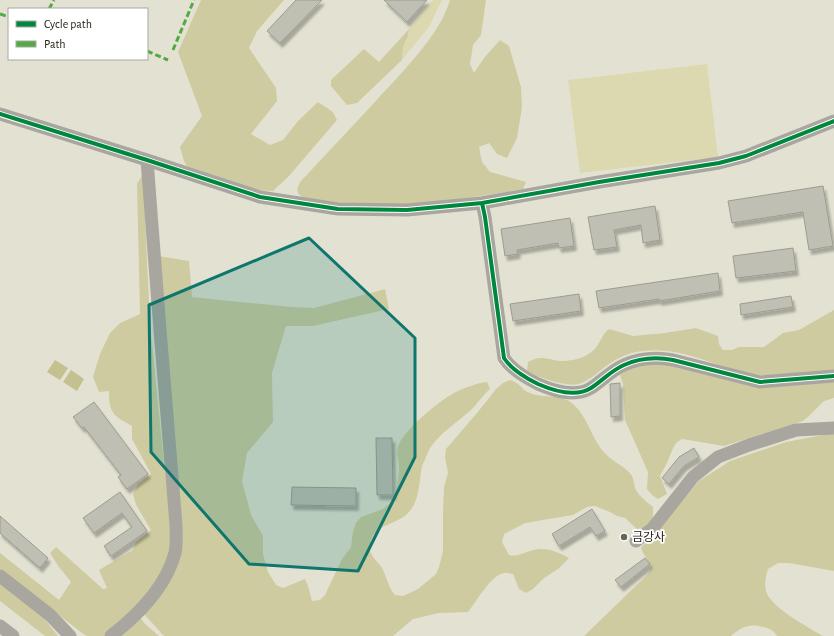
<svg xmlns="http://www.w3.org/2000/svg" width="834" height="636" viewBox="0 0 834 636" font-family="'Alegreya Sans','Noto Sans KR',sans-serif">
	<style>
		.green { fill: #dcd9b0 }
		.forest { fill: #cecba0 }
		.water { fill: #c4c08f }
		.building { fill: #c0bfb3; stroke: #9d9c90; filter: url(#shadow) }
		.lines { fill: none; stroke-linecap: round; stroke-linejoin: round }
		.minor { stroke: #a8a69f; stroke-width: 13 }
		.quiet { stroke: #53aa42; stroke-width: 3; stroke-dasharray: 6 3; stroke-linecap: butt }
		.cycleway-casing { stroke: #fff; stroke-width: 6 }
		.cycleway { stroke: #00873e; stroke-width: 4 }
		.marked { fill: #0f766e; fill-opacity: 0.2; stroke: #0f766e; stroke-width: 3; stroke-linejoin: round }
		.poi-dot { fill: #666559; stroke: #fff; stroke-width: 1.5 }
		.labels { text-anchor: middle; stroke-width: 3.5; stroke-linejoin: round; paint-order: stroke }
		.poi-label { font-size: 12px; fill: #232218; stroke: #fff; text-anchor: start }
	</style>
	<defs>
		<filter id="shadow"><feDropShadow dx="2.5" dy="4.5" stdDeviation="1" flood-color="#0004"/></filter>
	</defs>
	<rect width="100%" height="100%" fill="#e3e2d2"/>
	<path class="green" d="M 433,0 L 442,0 L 429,27 L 402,60 L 403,47 L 408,36 L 409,29 Z
		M 707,64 L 718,157 L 580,173 L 568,80 Z"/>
	<path class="forest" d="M 201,0 L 284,0 L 257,31 L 249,48 L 276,88 L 277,101 L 251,134 L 270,145 L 283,140 L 298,121 L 318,102 L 333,112 L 337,120 L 289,176 L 273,191 L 255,190 L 235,182 L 187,166 L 184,161 L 180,147 L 202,116 L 178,52 Z
		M 450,0 L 486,0 L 481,35 L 473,45 L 470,64 L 474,73 L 484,58 L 500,40 L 509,46 L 521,87 L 522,107 L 517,138 L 507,158 L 497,154 L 489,143 L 479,147 L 482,162 L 490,172 L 526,182 L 523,189 C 480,197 437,203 393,205 C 371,207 350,204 328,202 C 317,200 287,200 301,181 C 325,155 350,129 374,103 C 399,75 440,36 450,0 Z
		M 409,29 L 408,36 L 403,47 L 402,60 L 357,103 L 347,105 L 331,86 L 331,80 L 364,49 L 379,62 Z
		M 143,174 L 150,323 L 172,543 L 166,568 L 138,604 L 104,636 L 87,636 L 82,633 L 0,569 L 0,553 L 59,600 L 71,582 L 59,567 L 50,553 L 56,547 L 103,589 L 107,588 L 99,570 L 133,550 L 136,542 L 151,530 L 136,505 L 133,494 L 138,484 L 151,474 L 132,439 L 132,426 C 113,415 109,414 109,391 L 99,392 L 93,377 L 100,354 L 110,333 L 120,323 L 140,314 L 137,184 Z
		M 158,256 L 189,261 L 192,297 L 292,307 L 314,308 L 385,289 L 389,309 L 313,326 L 286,326 L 272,373 L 273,422 L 247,453 L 242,481 L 251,515 L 263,536 L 263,554 L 268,572 L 276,585 L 283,588 L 305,579 L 308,586 L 312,601 L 320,600 L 325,595 L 342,559 L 351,547 L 353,531 L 356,523 L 361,517 L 383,509 L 395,499 C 396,489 399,478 399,468 C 399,460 395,452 399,444 C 406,428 442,398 458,391 C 467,387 477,383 487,382 L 490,389 C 484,394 479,401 474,407 C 459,422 438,433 428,452 C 426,457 424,462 422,466 C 419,481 420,501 408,513 C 396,526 370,524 370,547 C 369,556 378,561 382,568 C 387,577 388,587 395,595 L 403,596 L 418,589 L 436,574 L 439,567 L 443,551 L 443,511 L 444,487 L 448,473 L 445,457 L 446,449 L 477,413 L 497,388 L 503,383 L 510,380 C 521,383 521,390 530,393 C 544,399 561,393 573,404 C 587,416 591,436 602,450 C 610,461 626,466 632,476 C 634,480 634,486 636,490 C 640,497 647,502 653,507 L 653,515 L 651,523 L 645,528 L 637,529 L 625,518 L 617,516 L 610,512 L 595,506 L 587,507 L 573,515 L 525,523 L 504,534 L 502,542 L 509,555 C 518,557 522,553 530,551 C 545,546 556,551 569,558 L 558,569 L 544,578 L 533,589 L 526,593 L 519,589 L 513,574 C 510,574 507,572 504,573 C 491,575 476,602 468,612 L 439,613 L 413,619 L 393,636 L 164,636 L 143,613 L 174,569 Z
		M 834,310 L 834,371 C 805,374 775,379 746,373 C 712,365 679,346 643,351 C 632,352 621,356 612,362 C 601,369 591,380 579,384 C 571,386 560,383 552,381 C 543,378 535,376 527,370 L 528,362 C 541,354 548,360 561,361 C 571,361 582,359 590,353 C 600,347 600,336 609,329 L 633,336 L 665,333 L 696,328 L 718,336 L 719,344 L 723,350 L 732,350 L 739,347 L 764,347 L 783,333 L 799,330 Z
		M 661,362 L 744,382 L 834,380 L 834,398 L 824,401 L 810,415 L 803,421 L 724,446 L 682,439 C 673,443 673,450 669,458 C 667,464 663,470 660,476 L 667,494 L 658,499 L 652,495 L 647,489 L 648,472 L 625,420 L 623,384 L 620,375 L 627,368 Z
		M 834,433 L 834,571 L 789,563 L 778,563 L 768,569 C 766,576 764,584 766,591 C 770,607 808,627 823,636 L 777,636 C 774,631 772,630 767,628 C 752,623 743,625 731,636 L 584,636 L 647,575 L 651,569 C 649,561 644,556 641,548 L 699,481 L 730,461 L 786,442 Z
		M 0,584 L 44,618 L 58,636 L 45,636 L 0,601 Z
		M 139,616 L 145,624 L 159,636 L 118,636 Z"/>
	<path class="water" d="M 55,360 L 68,368 L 60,380 L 47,372 Z
		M 71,370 L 84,379 L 77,391 L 63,382 Z"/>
	<path class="building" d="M 296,0 L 322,0 L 280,43 L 267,31 Z
		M 384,0 L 427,0 L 407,22 Z
		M 823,186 L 833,246 L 809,250 L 803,212 L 732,223 L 728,201 Z
		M 655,206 L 660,240 L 643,243 L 641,225 L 614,230 L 617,247 L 594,250 L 588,217 Z
		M 570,218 L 574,246 L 559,248 L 558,243 L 517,250 L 518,254 L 505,256 L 501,229 Z
		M 793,248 L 796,271 L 736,278 L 733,256 Z
		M 718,273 L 720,291 L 659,301 L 659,299 L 599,308 L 596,291 Z
		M 579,294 L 581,311 L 513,321 L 510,304 Z
		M 791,296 L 793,307 L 741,315 L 740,304 Z
		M 620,383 L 620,416 L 611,417 L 610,384 Z
		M 94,402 L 148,474 L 127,489 L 118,477 L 121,475 L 84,427 L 82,428 L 73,417 Z
		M 376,438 L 392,438 L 393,495 L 377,495 Z
		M 694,448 L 699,457 L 684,466 L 669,484 L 662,478 L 679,457 Z
		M 292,487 L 356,488 L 356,506 L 291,505 Z
		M 120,492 L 147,531 L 111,556 L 104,546 L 132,527 L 122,513 L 94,533 L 83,518 Z
		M 592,509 L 605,531 L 596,536 L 590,527 L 559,546 L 552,534 Z
		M 0,516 L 48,558 L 40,568 L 0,533 Z
		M 645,558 L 650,564 L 621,587 L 615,580 Z"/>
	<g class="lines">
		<path class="minor" d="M 0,114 L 147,160 L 260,197 L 338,209 L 407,210 L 482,203 L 599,182 L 719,163 L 746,156 L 834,121
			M 482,203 L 485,217 L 504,358 C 511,369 526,378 538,384 C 554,391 575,398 591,388 C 603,380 612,370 624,365 C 640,358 657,357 673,360 L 760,382 L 834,376
			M 636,541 L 652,529 L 693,477 L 718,457 L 749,445 L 796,430 L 834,428
			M 0,576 L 50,615 L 70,636
			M 0,626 L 13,636
			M 111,636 C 138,615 166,587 175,553 C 177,544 176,535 176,525 L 160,330 L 147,160"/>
		<path class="quiet" d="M 49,9 L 54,0
			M 0,14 L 9,17
			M 173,50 L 194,0
			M 147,51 L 168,60"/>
		<defs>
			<path id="cycleway" d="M 0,114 L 147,160 L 260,197 L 338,209 L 407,210 L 482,203 L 599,182 L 719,163 L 746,156 L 834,121
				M 482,203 L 485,217 L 504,358 C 511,369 526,378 538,384 C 554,391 575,398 591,388 C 603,380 612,370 624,365 C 640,358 657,357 673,360 L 760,382 L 834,376"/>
		</defs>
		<use href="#cycleway" class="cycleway-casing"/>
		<use href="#cycleway" class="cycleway"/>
	</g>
	<path class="marked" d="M 309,238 L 415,338 L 415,457 L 358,571 L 249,564 L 151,452 L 149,305 Z"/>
	<circle class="poi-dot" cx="624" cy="537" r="4"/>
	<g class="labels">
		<g class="poi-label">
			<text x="632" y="541">금강사</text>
		</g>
	</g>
	<rect x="8" y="8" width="140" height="52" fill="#ffffff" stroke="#a7a7a3"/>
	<rect x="16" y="21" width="20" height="6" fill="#00873e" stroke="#a7a7a3"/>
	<text x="44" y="28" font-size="12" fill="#232218">Cycle path</text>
	<rect x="16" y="41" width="20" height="6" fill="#53aa42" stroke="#a7a7a3"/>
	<text x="44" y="48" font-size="12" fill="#232218">Path</text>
</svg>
